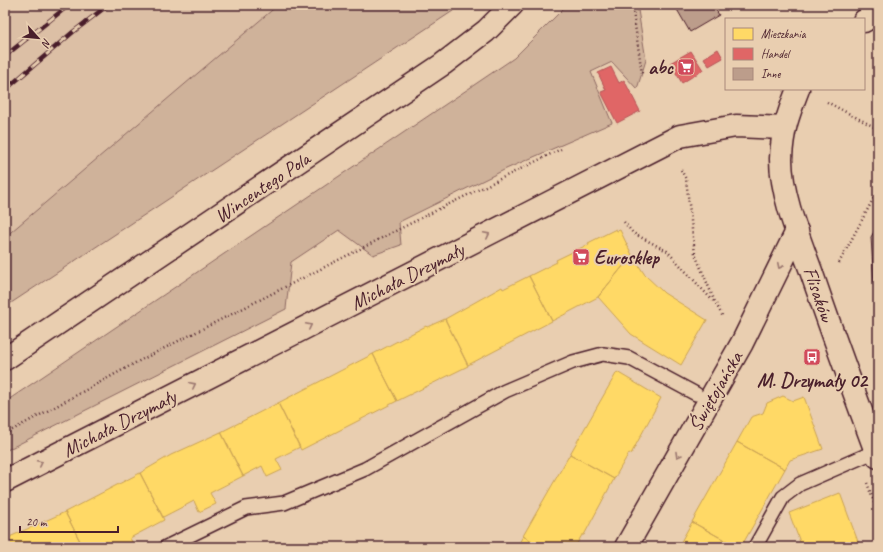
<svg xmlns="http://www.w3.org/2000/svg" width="883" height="552" viewBox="0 0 883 552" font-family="Caveat,sans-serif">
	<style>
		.built { fill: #dcbfa5 }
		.green { fill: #cfb29a; stroke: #8c6862 }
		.homes { fill: #ffd966; stroke: #c9a154 }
		.shops { fill: #e06666; stroke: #b35154 }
		.building { fill: #bc9d8b; stroke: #4a1f2b }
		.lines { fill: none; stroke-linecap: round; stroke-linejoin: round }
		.lane-casing { stroke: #4a1f2b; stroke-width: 16 }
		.street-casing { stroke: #4a1f2b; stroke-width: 25 }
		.secondary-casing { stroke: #4a1f2b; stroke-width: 25 }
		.path { stroke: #4a1f2b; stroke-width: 2.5; stroke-dasharray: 1 3; stroke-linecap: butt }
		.lane { stroke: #e9ceb0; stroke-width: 13 }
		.street { stroke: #e9ceb0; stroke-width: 22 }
		.secondary { stroke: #e9ceb0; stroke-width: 22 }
		.rail-casing { stroke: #4a1f2b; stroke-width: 4.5 }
		.rail { stroke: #e9ceb0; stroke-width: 3; stroke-dasharray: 9; stroke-linecap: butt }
		.oneway { stroke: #9a766e }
		.labels { text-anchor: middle; stroke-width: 4; stroke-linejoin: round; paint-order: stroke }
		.poi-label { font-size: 20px; font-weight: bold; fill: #4a1f2b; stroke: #e9ceb0; text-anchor: end }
		.street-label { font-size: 20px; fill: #4a1f2b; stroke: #e9ceb0 }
	</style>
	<rect width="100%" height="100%" fill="#e9ceb0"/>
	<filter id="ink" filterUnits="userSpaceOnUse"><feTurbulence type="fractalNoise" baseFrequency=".025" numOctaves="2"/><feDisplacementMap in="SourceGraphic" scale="8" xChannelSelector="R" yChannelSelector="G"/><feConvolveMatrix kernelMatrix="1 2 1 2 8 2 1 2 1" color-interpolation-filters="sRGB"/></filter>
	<g filter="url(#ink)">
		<path class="built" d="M 8,5 L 452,5 L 5,302 L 5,8 Z"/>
		<path class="green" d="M 278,5 L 462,5 L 5,307 L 5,237 Z
			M 567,5 L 643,5 L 638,10 L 646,60 L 637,89 L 612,62 L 591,72 L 612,123 L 506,169 L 399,222 L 401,245 L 373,255 L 339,230 L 291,262 L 286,309 L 5,451 L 5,402 L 514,58 Z"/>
		<path class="homes" d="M 616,229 L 617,231 L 620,230 L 632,255 L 598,297 L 552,321 L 529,276 L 557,262 L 556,260 L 587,245 L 587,246 L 589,245 L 588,243 Z
			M 632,255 L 645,275 L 664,293 L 707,320 L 681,365 L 631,334 L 598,297 Z
			M 529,276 L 552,321 L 468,365 L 445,319 L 502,287 L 503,289 Z
			M 445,319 L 468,366 L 397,401 L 373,354 L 426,326 L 427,327 Z
			M 373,354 L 397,401 L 301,450 L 278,403 Z
			M 617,372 L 661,398 L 631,454 L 629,453 L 614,479 L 570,454 Z
			M 783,396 L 793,401 L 804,397 L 823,449 L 790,460 L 785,469 L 737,442 L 751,417 L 763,413 L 767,403 Z
			M 278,403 L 300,447 L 276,459 L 282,470 L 267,477 L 262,466 L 243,476 L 221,432 Z
			M 221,432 L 243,476 L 210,493 L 216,504 L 199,512 L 194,501 L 163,517 L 140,473 L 171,455 Z
			M 737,442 L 785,469 L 741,547 L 737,547 L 692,522 Z
			M 570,454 L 614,479 L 584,535 L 582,535 L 575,547 L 542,547 L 523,536 Z
			M 140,473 L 164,520 L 130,538 L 133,544 L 127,547 L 83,547 L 65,512 Z
			M 840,493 L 860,547 L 802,547 L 789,513 Z
			M 65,512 L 83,547 L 5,547 L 5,539 Z
			M 692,522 L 737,547 L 678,547 Z
			M 523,536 L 542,547 L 517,547 Z"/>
		<path class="shops" d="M 718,49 L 723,58 L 709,66 L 704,58 Z
			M 691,51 L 703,70 L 682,83 L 670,63 Z
			M 611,67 L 619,83 L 624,80 L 640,111 L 617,123 L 601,92 L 606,90 L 598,73 Z"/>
		<path class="building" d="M 677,5 L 713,5 L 719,15 L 690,32 L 675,6 Z
			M 878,225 L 878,296 L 874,284 L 871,237 Z"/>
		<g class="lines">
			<defs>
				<path id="lane" d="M 166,547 L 246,508 L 284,503 L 365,469 L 505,391 L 573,362 L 603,354 L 629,358 L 696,394
					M 755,547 L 783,497 L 800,484 L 876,451"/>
				<path id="street" d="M 5,481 L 680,136 L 736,126 L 784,128
					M 626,547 L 742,343 L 797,231"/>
				<path id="secondary" d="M 864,21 L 878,11
					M 798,89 C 788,115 782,131 781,159 C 781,195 799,238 811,271 C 832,333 855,395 878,457
					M 5,359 L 443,64 L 486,31 L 512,5"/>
			</defs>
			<use href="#lane" class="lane-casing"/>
			<use href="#street" class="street-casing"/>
			<use href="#secondary" class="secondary-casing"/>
			<path class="path" d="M 634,5 L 633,11 L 642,74
				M 827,102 L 878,129
				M 681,170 L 686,179 L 695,254 L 715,302 L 723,317
				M 624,222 L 633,233 L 667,251 L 713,301
				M 839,263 L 878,190
				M 5,434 L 139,361 L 443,207 L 561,149
				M 867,483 L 878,513"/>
			<use href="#lane" class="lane"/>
			<use href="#street" class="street"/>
			<use href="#secondary" class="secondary"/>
			<defs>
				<path id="rail" d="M 5,56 L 69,5
					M 5,90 L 73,32 L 108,5"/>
			</defs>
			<use href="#rail" class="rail-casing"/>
			<use href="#rail" class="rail"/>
		</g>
		<defs><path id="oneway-chevron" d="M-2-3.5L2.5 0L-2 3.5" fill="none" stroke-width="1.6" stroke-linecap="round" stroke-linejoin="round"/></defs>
		<g class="oneway">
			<use href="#oneway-chevron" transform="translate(487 235) rotate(-27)"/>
			<use href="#oneway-chevron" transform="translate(780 266) rotate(116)"/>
			<use href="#oneway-chevron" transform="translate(309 326) rotate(-27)"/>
			<use href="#oneway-chevron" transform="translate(193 385) rotate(-27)"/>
			<use href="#oneway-chevron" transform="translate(678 455) rotate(120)"/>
			<use href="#oneway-chevron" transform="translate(40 463) rotate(-27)"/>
		</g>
	</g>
	<defs>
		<symbol id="supermarket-square" viewBox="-11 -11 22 22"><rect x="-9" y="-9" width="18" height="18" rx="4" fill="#d1495b" stroke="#e9ceb0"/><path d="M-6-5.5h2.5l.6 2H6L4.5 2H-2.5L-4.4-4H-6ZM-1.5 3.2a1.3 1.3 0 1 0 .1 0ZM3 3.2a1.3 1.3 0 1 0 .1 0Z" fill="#fff"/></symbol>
		<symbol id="bus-square" viewBox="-11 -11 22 22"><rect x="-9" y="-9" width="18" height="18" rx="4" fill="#d1495b" stroke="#e9ceb0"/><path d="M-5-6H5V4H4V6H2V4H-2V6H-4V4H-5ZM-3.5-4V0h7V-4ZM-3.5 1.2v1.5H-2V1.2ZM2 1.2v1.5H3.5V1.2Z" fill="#fff"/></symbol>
	</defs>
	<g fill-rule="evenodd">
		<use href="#supermarket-square" x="676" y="57" width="20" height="20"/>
		<use href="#supermarket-square" x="571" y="247" width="20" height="20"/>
		<use href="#bus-square" x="802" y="347" width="20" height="20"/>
	</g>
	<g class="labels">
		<g class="poi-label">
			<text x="673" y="74">abc</text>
			<text x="594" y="264" text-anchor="start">Eurosklep</text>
			<text x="812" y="387" text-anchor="middle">M. Drzymały 02</text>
		</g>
		<g class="street-label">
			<text transform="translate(262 187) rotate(-34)" y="7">Wincentego Pola</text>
			<text transform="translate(407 276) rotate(-27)" y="7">Michała Drzymały</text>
			<text transform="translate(819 294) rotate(71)" y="7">Flisaków</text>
			<text transform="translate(715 391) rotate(-60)" y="7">Świętojańska</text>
			<text transform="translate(119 423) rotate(-27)" y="7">Michała Drzymały</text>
		</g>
	</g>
	<rect width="883" height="552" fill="none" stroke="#e9ceb0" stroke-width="20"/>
	<rect x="10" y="10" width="863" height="532" fill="none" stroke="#4a1f2b" stroke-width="1.5" filter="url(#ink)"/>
	<rect x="725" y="18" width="140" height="72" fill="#e9ceb0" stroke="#a9887b"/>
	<rect x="733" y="28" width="20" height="12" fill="#ffd966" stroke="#a9887b"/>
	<text x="761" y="38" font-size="12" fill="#4a1f2b">Mieszkania</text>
	<rect x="733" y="48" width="20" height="12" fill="#e06666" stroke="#a9887b"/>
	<text x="761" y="58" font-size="12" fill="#4a1f2b">Handel</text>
	<rect x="733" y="68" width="20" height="12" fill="#bc9d8b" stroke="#a9887b"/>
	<text x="761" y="78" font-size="12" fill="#4a1f2b">Inne</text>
	<g transform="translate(38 38) rotate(117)" stroke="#e9ceb0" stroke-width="3" paint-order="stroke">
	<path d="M0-3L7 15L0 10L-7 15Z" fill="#4a1f2b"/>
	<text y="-6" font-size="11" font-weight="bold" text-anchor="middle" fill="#4a1f2b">N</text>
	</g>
	<path d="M20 526v6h98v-6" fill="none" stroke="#4a1f2b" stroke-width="2"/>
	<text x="26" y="526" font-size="12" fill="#4a1f2b" stroke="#e9ceb0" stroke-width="3" paint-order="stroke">20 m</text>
</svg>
